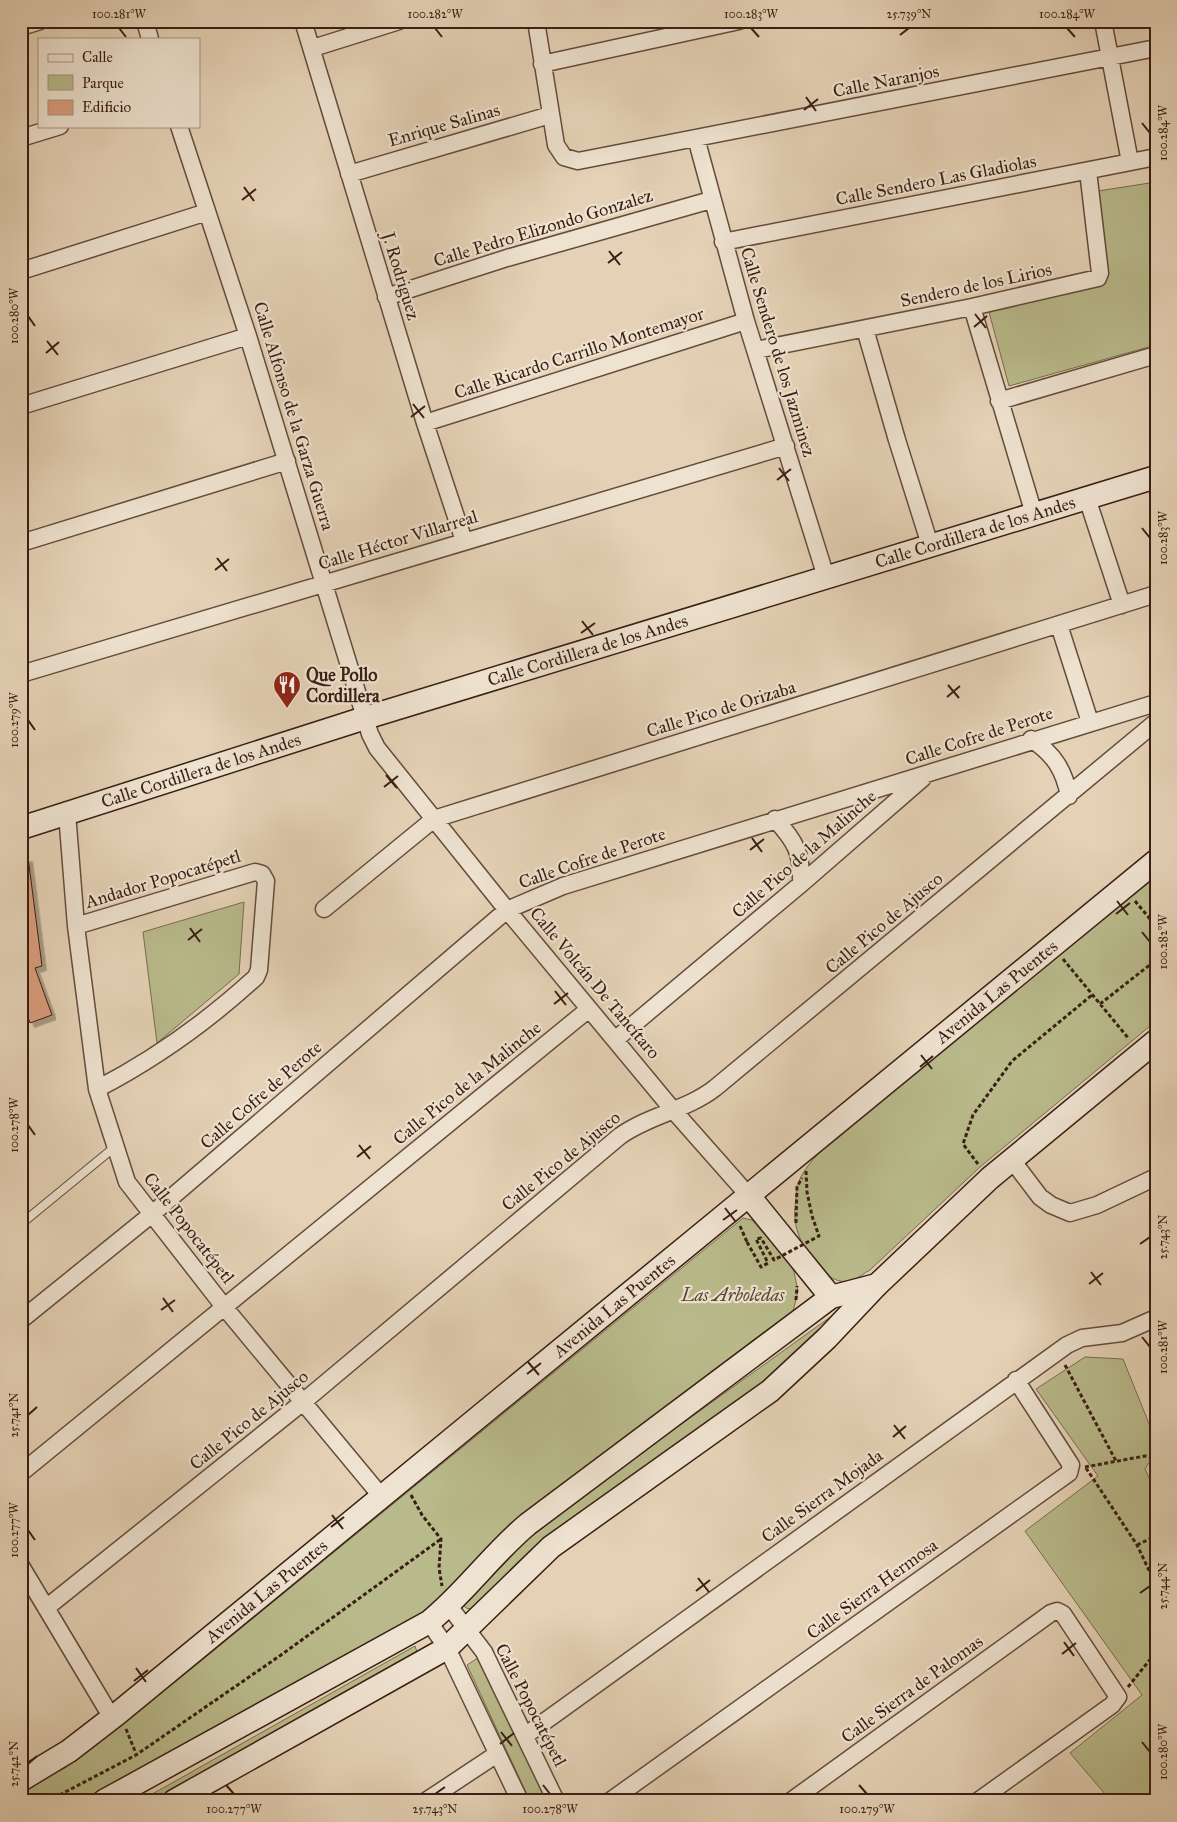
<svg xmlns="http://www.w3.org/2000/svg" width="1177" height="1822" viewBox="0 0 1177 1822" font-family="'IM FELL Great Primer',serif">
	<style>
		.green { fill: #b9ba8b; stroke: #796c4f }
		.building { fill: #da9d7d; stroke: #391e13; filter: url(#shadow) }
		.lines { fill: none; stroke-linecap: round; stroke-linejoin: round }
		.lane-casing { stroke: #644b3c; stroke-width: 10 }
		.street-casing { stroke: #644b3c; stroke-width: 19 }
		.secondary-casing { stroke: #391e13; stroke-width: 25 }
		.path { stroke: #391e13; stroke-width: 3; stroke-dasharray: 4 2.5; stroke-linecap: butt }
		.lane { stroke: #eee2d0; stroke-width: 8 }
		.street { stroke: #eee2d0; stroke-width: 16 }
		.secondary { stroke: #eee2d0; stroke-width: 22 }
		.path-bridge { stroke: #391e13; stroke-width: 3; stroke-dasharray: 4 2.5; stroke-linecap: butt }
		.ticks { fill: none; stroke: #391e13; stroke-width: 2 }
		.labels { text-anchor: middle; stroke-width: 4.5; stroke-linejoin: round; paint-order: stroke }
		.street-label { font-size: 18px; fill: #391e13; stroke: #eee2d0 }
		.poi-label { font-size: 18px; font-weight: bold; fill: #391e13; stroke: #eee2d0; text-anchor: start }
		.park-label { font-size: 18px; font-style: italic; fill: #594531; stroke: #eee2d0 }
		.neatline { fill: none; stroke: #391e13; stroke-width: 2 }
		.ticks-label { font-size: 12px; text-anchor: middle; fill: #391e13 }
	</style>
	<defs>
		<filter id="shadow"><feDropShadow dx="4.5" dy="4.5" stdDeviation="0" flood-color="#0004"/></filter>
	</defs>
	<rect width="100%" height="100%" fill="#e5d2b6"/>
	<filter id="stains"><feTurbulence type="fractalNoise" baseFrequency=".004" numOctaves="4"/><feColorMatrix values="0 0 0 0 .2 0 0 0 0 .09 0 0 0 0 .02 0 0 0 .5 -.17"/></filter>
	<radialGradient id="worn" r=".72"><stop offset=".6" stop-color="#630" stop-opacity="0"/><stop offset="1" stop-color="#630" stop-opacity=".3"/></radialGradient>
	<path class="green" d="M 1156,182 L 1156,345 L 1009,386 L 989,312 L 1106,281 L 1098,191 Z
		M 1156,874 L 1156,1021 L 980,1167 L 870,1270 C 864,1273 859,1278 853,1280 C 826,1291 797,1243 795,1220 C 794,1210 796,1198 797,1189 C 799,1175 810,1163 819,1153 Z
		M 244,902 L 239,974 L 157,1043 L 143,932 Z
		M 743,1218 L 752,1220 L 793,1267 L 798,1291 L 792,1316 L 421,1619 L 92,1801 L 21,1801 L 21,1788 L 65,1768 L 191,1669 Z
		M 840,1310 L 844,1313 L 760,1385 L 541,1540 L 471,1609 L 466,1608 L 463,1605 L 495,1563 L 658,1441 Z
		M 1085,1357 L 1123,1359 L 1156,1441 L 1156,1451 L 1145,1469 L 1156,1493 L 1156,1801 L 1111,1801 L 1070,1753 L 1142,1695 L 1025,1531 L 1098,1476 L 1036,1389 Z
		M 415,1646 L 418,1655 L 158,1801 L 140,1801 Z
		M 484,1654 L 551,1801 L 530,1801 L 467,1665 Z"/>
	<path class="building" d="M 28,857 L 42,966 L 35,968 L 52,1015 L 30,1023 L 21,998 L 21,858 Z"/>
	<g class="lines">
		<defs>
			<path id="lane" d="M 21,1224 L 116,1146"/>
			<path id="street" d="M 145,21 L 150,39
				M 303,21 L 425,423 L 464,541
				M 536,21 L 556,145 L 564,157 L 578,161 L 1156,48
				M 1103,21 L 1130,162
				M 21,27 L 40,21
				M 313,48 L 399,21
				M 542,64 L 739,21
				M 179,126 L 248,336 L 370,734 L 377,748 L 507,910 L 673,1110 L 749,1196
				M 21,138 L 60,126
				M 696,138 L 746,321 L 826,577
				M 349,174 L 550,115
				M 723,242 L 1156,157
				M 21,271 L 207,212
				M 386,297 L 507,258 L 711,200
				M 972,307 L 1034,514
				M 865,329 L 897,440 L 930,545
				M 756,350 L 972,307 L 1098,278 L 1100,273 L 1088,171
				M 999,401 L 1156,355
				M 21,406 L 248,336
				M 425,423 L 746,321
				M 1087,498 L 1122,605
				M 21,543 L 287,461
				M 1059,625 L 1090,722
				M 21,674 L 786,446
				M 1031,739 C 1054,754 1064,770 1069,796
				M 67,813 L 76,926 L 97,1089 L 127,1182 L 225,1308 L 381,1496
				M 775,819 C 796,842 802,853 801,884
				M 324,909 L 434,819 L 1156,594
				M 76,926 L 255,872 L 262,874 L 266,881 L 259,970 L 256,977 C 208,1021 155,1059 97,1089
				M 616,1039 L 801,884 L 923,778
				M 1012,1160 L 1040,1197 L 1051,1205 L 1070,1213 L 1097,1205 L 1156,1177
				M 21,1320 L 152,1214 L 507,910 L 563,886 L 1156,703
				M 21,1473 L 589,1009
				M 21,1566 L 112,1718
				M 449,1606 L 484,1652 L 556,1801
				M 46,1608 L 303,1402 L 620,1136 C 649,1115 687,1110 715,1088 L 1156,722
				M 429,1622 L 447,1648 L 520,1801
				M 526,1735 L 1067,1345 L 1082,1338 L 1122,1333 L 1156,1318
				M 426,1801 L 497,1754
				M 610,1801 L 1069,1473 L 1071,1465 L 1016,1380
				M 791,1801 L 1051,1613 L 1057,1611 L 1063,1614 L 1118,1697 L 1112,1705 L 978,1801"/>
			<g id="secondary">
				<path id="s1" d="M 21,828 L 365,718 L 1156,477"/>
				<path d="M 749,1196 L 831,1297"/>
				<path id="s2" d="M 21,1780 L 69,1751 L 117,1714 L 1156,861"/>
				<path d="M 104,1801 L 429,1622 C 465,1593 492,1554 528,1524 L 831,1297 L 877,1285"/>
				<path d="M 174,1801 L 447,1648 L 551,1547 L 770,1391 L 827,1338 L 877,1285 L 990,1178 L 1156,1041"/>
			</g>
		</defs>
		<use href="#lane" class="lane-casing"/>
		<use href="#street" class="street-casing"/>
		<use href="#secondary" class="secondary-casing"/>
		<path class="path" d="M 1135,901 L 1156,926
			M 1063,959 L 1129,1039
			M 1100,1004 L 1156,960
			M 978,1164 L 963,1144 L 973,1115 L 1012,1061 L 1092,995
			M 806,1171 L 807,1192 L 812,1216
			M 796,1223 L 797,1187 L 802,1178
			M 740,1226 L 747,1242
			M 796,1300 L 797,1286
			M 1065,1365 L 1116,1461
			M 1085,1467 L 1145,1456 L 1156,1458
			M 1086,1468 L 1137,1545 L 1156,1585
			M 411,1495 L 422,1515 L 441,1539 L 439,1568 L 442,1586
			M 1137,1545 L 1156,1536
			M 1128,1687 L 1156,1652
			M 126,1729 L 137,1756
			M 48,1801 L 136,1755 L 281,1655 L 441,1539"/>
		<use href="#lane" class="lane"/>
		<use href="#street" class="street"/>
		<use href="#secondary" class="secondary"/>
		<path class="path-bridge" d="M 747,1242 L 761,1267 L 768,1263 L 756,1239 L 761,1238 L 774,1260 L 819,1236 L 812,1216"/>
	</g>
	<path class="ticks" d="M 119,28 L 126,37M 435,28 L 442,37M 751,28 L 759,37M 1067,28 L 1075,37M 900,35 L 909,28M 806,97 L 816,111M 804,110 L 818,99M 1142,123 L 1150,133M 244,187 L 254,201M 242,200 L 256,189M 609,251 L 620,265M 608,263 L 622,252M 975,314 L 986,328M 28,316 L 35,326M 974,327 L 987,316M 47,341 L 58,355M 46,353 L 59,342M 413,404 L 424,418M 411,417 L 425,406M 779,468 L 789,481M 777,480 L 791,469M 1142,528 L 1150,538M 217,558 L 227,571M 215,570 L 229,559M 582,621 L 593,635M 581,633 L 595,623M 948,685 L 959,698M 947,697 L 960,686M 28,720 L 35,730M 386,775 L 397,788M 384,787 L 398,776M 752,838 L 762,852M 750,850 L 764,839M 1117,901 L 1128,915M 1116,914 L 1130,903M 190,928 L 200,942M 1142,932 L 1150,942M 188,940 L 202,929M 555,991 L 566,1005M 554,1004 L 568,993M 921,1055 L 932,1069M 920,1067 L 933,1056M 28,1125 L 35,1135M 359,1145 L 370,1159M 357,1157 L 371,1146M 725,1208 L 736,1222M 723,1220 L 737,1210M 1140,1244 L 1150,1237M 1091,1272 L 1101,1285M 1089,1284 L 1103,1273M 163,1298 L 173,1312M 161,1310 L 175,1300M 1142,1337 L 1150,1347M 528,1362 L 539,1375M 527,1374 L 541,1363M 28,1415 L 37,1407M 894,1425 L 905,1439M 893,1437 L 906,1426M 332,1515 L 343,1529M 331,1527 L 344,1517M 28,1530 L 35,1540M 698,1578 L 709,1592M 696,1591 L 710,1580M 1140,1593 L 1150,1586M 1064,1642 L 1074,1656M 1062,1654 L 1076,1643M 136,1668 L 146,1682M 134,1681 L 148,1670M 501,1732 L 512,1746M 1142,1742 L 1150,1752M 500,1744 L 514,1733M 28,1764 L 37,1756M 226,1785 L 234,1794M 543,1785 L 550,1794M 859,1785 L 867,1794M 435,1794 L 445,1787"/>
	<defs>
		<symbol id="restaurant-pin" viewBox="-11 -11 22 30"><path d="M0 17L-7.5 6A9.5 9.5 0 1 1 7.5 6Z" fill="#8f2418" stroke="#eee2d0"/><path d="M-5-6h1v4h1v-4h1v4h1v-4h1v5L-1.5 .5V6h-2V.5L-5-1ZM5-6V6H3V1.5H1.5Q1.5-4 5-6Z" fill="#fff"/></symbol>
	</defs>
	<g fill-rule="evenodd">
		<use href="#restaurant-pin" x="271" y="669" width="32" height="43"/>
	</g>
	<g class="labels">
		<g class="street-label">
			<text transform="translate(886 81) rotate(-11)" y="6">Calle Naranjos</text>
			<text transform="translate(444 125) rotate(-16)" y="6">Enrique Salinas</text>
			<text transform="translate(936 180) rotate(-11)" y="6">Calle Sendero Las Gladiolas</text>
			<text transform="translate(543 228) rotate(-17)" y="6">Calle Pedro Elizondo Gonzalez</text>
			<text transform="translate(401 276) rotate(73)" y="6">J. Rodriguez</text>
			<text transform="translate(976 285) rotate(-12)" y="6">Sendero de los Lirios</text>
			<text transform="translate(778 352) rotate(73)" y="6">Calle Sendero de los Jazminez</text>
			<text transform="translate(579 353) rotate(-18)" y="6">Calle Ricardo Carrillo Montemayor</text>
			<text transform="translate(294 416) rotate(73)" y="6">Calle Alfonso de la Garza Guerra</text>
			<text dy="6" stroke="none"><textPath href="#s1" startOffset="999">Calle Cordillera de los Andes</textPath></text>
			<text transform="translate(398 540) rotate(-17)" y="6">Calle Héctor Villarreal</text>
			<text dy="6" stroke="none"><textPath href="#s1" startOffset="594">Calle Cordillera de los Andes</textPath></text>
			<text transform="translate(721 709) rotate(-17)" y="6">Calle Pico de Orizaba</text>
			<text transform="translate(979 736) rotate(-18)" y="6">Calle Cofre de Perote</text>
			<text dy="6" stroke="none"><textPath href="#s1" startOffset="189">Calle Cordillera de los Andes</textPath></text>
			<text transform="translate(804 854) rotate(-41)" y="6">Calle Pico de la Malinche</text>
			<text transform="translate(592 858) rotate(-19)" y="6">Calle Cofre de Perote</text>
			<text transform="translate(163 879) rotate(-17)" y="6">Andador Popocatépetl</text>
			<text transform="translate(884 923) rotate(-40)" y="6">Calle Pico de Ajusco</text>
			<text transform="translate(595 983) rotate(50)" y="6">Calle Volcán De Tancítaro</text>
			<text dy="6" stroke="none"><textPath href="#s2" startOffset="1255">Avenida Las Puentes</textPath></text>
			<text transform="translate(467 1083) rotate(-39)" y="6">Calle Pico de la Malinche</text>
			<text transform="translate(261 1095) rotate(-41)" y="6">Calle Cofre de Perote</text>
			<text transform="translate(561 1161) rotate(-39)" y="6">Calle Pico de Ajusco</text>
			<text transform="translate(189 1228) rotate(52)" y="6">Calle Popocatépetl</text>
			<text dy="6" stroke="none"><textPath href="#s2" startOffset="760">Avenida Las Puentes</textPath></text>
			<text transform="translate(249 1420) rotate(-39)" y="6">Calle Pico de Ajusco</text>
			<text transform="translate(822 1496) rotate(-36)" y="6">Calle Sierra Mojada</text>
			<text transform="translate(872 1589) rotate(-36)" y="6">Calle Sierra Hermosa</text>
			<text dy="6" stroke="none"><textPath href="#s2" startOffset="310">Avenida Las Puentes</textPath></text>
			<text transform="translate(912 1689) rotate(-36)" y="6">Calle Sierra de Palomas</text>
			<text transform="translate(531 1705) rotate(63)" y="6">Calle Popocatépetl</text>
		</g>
		<g class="poi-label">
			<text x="306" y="681">Que Pollo<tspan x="306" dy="21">Cordillera</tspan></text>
		</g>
		<g class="park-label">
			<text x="733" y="1301">Las Arboledas</text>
		</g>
	</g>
	<rect width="1177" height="1822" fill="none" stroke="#e5d2b6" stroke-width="55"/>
	<rect x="38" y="38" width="162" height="90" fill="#eee2d0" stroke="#a69484"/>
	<rect x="48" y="54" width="25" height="8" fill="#eee2d0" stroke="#a69484"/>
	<text x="82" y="62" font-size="15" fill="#391e13">Calle</text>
	<rect x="48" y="75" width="25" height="15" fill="#b9ba8b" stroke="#a69484"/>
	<text x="82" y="88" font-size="15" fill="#391e13">Parque</text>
	<rect x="48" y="100" width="25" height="15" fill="#da9d7d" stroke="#a69484"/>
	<text x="82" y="112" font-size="15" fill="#391e13">Edificio</text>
	<rect x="28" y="28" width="1122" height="1766" class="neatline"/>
	<g class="ticks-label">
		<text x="119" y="18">100.281°W</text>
		<text x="435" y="18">100.282°W</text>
		<text x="751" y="18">100.283°W</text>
		<text x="909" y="18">25.739°N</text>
		<text x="1067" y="18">100.284°W</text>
		<text transform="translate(1163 133) rotate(-90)" y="4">100.284°W</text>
		<text transform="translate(14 316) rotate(-90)" y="4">100.280°W</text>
		<text transform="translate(1163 538) rotate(-90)" y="4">100.283°W</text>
		<text transform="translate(14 720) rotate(-90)" y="4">100.279°W</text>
		<text transform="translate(1163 942) rotate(-90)" y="4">100.282°W</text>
		<text transform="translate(14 1125) rotate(-90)" y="4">100.278°W</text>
		<text transform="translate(1163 1237) rotate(-90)" y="4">25.743°N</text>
		<text transform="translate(1163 1347) rotate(-90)" y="4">100.281°W</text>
		<text transform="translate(14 1415) rotate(-90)" y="4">25.741°N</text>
		<text transform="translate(14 1530) rotate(-90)" y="4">100.277°W</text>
		<text transform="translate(1163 1586) rotate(-90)" y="4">25.744°N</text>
		<text transform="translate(1163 1752) rotate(-90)" y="4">100.280°W</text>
		<text transform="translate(14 1764) rotate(-90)" y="4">25.742°N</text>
		<text x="234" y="1813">100.277°W</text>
		<text x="435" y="1813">25.743°N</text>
		<text x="550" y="1813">100.278°W</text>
		<text x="867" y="1813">100.279°W</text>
	</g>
	<rect width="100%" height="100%" filter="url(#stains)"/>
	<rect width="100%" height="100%" fill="url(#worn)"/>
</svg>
